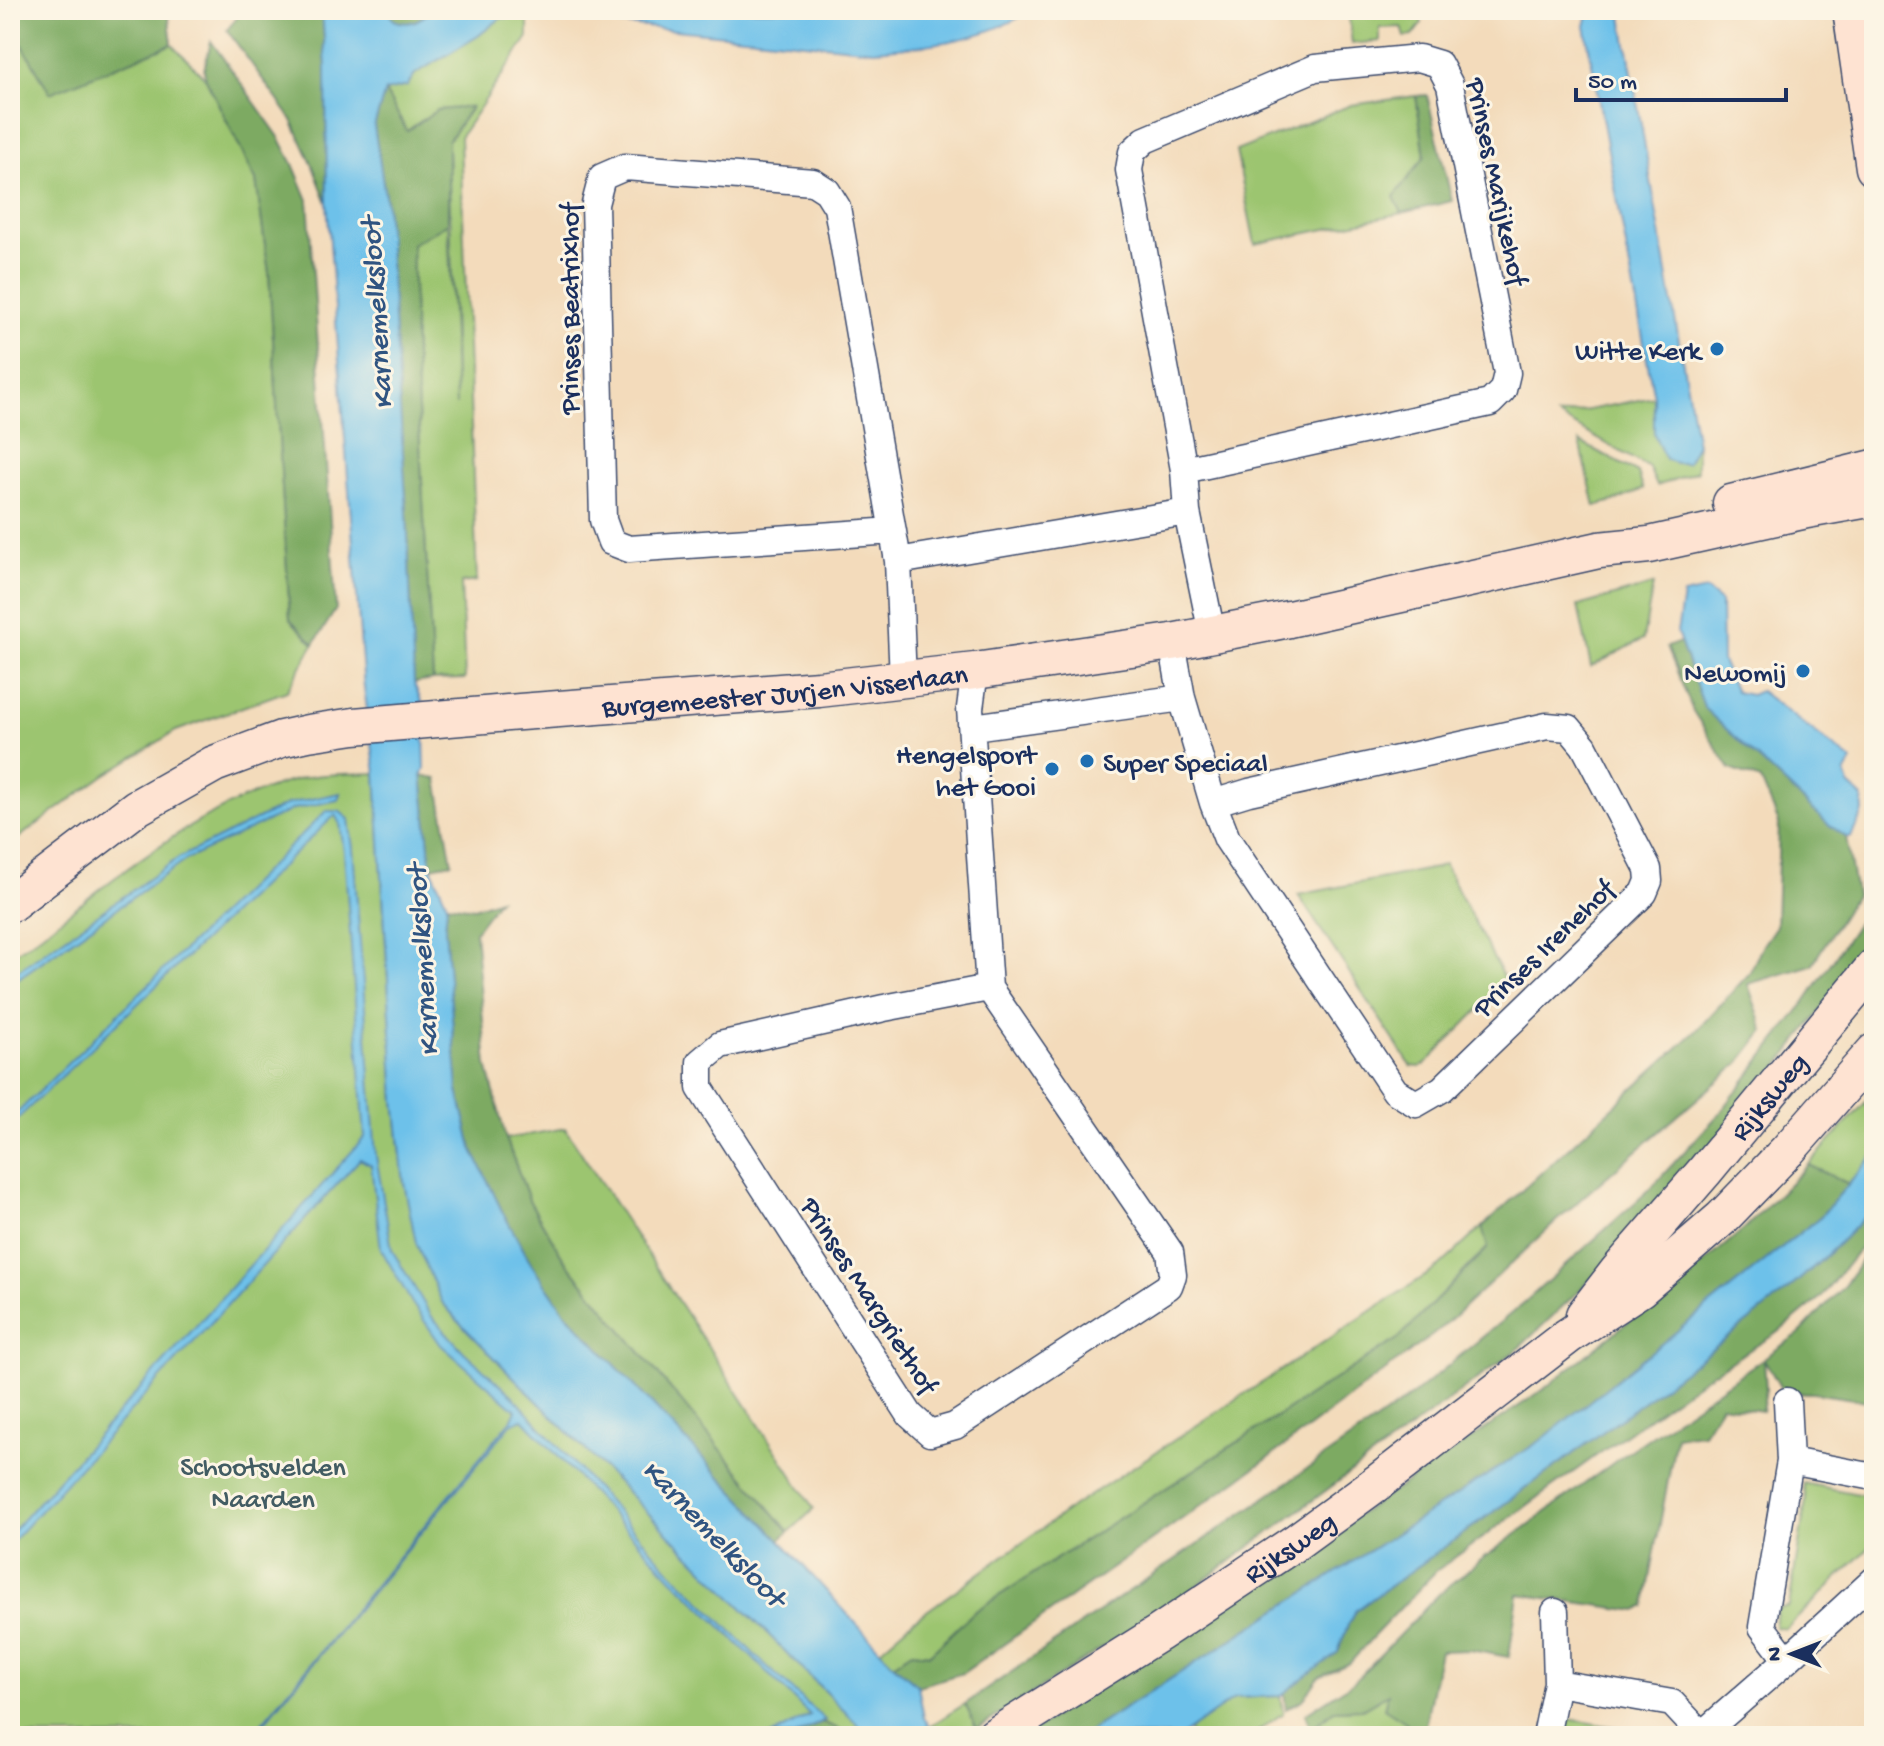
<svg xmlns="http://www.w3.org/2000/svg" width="1884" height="1746" viewBox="0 0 1884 1746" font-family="'Gochi Hand',sans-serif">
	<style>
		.green { fill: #9cc570; stroke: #5c7a67; stroke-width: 2 }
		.forest { fill: #7daa62; stroke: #4c6c60; stroke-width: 2 }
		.water { fill: #6dc1ea; stroke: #4478a4; stroke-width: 2 }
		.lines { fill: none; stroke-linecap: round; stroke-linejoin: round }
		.street-casing { stroke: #3b496c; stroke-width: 29 }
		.secondary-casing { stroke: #3b496c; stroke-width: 39 }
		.street { stroke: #fff; stroke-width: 26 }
		.secondary { stroke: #fee3d2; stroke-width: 36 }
		.poi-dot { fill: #1f6fb2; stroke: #fcf5e5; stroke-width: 3 }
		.labels { text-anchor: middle; stroke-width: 6; stroke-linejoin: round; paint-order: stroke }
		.street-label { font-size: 28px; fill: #1b2f5e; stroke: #fcf5e5 }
		.poi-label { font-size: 28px; fill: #1b2f5e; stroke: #fcf5e5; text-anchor: end }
		.park-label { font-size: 28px; fill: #425c63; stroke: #fcf5e5 }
		.water-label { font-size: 30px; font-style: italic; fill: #305481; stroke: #fcf5e5 }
	</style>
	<rect width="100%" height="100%" fill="#fcf5e5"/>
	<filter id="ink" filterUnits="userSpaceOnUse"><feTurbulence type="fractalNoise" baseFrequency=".0125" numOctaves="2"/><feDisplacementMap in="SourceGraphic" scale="16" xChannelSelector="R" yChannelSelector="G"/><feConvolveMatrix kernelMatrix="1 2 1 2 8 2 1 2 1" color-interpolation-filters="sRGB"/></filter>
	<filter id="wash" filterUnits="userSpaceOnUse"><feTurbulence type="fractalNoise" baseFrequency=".006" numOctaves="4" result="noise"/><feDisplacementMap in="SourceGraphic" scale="32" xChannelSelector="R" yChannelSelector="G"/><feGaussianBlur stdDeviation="1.8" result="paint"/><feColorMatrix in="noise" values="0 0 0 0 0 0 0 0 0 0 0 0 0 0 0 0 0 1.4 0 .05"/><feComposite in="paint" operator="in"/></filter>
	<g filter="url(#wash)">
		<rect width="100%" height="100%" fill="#f3dbbb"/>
		<path class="green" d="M 10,10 L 81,10 L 83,19 L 168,12 L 172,44 L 206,79 L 256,180 L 269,273 L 290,619 L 314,644 L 287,691 L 176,731 L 103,776 L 10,844 Z
			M 1348,10 L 1417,10 L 1422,23 L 1412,36 L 1405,37 L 1402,27 L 1380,28 L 1380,41 L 1352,44 Z
			M 528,15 L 528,37 L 460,137 L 477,581 L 461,583 L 465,679 L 433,680 L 415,354 L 412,243 L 448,223 L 456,406 L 448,141 L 471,108 L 437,110 L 407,131 L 385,91 L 407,86 L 415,74 L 478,36 L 501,18 Z
			M 1416,96 L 1425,156 L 1395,197 L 1402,213 L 1255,244 L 1236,151 L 1351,105 Z
			M 1654,397 L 1654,434 L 1686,463 L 1697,444 L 1697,471 L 1657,486 L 1649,468 L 1558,416 Z
			M 1580,442 L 1638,473 L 1643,489 L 1621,499 L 1595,506 Z
			M 1653,585 L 1643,639 L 1591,667 L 1578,606 Z
			M 376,773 L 395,1101 L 404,1183 L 442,1302 L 459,1322 L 869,1736 L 851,1736 L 848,1733 L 822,1722 L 824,1721 L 816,1712 L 771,1736 L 10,1736 L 10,984 L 187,859 L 294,808 L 338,800 L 340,793 L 288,804 L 180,857 L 10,976 L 10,955 L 27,945 C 113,881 197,804 303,778 C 326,773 353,774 376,773 Z
			M 1444,864 L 1506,982 L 1425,1065 L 1420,1067 L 1411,1066 L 1298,895 L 1435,868 Z
			M 1874,1093 L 1874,1155 L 1849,1184 L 1808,1165 Z
			M 565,1128 L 814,1509 L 789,1532 L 565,1261 L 530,1202 L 506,1139 Z
			M 1482,1227 L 1488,1247 L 1399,1338 L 974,1612 L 930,1654 L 912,1652 L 893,1664 L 880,1650 L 913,1621 L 1075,1505 L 1440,1266 Z
			M 1803,1483 L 1874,1497 L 1874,1543 L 1786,1629 L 1775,1627 L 1777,1609 L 1789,1606 L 1806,1500 Z
			M 1389,1693 L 1408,1723 L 1401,1736 L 1312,1736 L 1311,1729 L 1334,1710 L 1362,1709 Z
			M 1280,1696 L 1283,1713 L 1251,1736 L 1191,1736 L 1189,1730 L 1235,1698 Z
			M 965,1704 L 977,1729 L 967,1736 L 937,1736 L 930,1726 Z
			M 1557,1717 L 1648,1733 L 1654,1736 L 1544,1736 Z"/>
		<path class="forest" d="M 12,10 L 162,10 L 168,12 L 172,44 L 50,93 L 11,25 Z
			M 243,10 L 322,10 L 326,66 L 327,203 L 312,164 L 292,120 L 227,30 Z
			M 388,10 L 433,10 C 419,20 410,27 393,21 Z
			M 211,41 L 279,137 L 293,164 L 308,200 L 336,609 L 314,644 L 290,619 L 269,273 L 256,180 L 206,79 L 204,70 Z
			M 385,91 L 407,131 L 437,110 L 471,107 L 448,141 L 448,223 L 412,244 L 415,354 L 433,680 L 414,683 L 407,513 L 386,202 L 374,126 Z
			M 1427,95 L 1452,201 L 1402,213 L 1394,197 L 1425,156 L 1416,96 Z
			M 1680,642 L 1705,709 L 1828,824 L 1846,837 L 1856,894 L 1812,965 L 1748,984 L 1764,1031 L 1739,1063 L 1583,1197 L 1438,1331 L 1263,1462 L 963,1673 L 918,1686 L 893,1664 L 912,1652 L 930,1654 L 974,1612 L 1399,1338 L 1488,1248 L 1482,1227 L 1696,1031 L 1749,974 L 1763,945 L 1776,926 L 1779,823 L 1761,780 L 1730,769 L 1693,711 L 1667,647 Z
			M 422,776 L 437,779 L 452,863 L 431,867 Z
			M 499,899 L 475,931 L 487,1065 L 506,1139 L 530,1202 L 565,1261 L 789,1532 L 780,1540 L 564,1311 L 532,1265 L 502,1211 L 472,1148 L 458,1091 L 445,929 L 447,904 L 474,908 Z
			M 1874,899 L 1874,940 L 1728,1133 L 1648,1225 L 1518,1349 L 1183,1596 L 977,1729 L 965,1704 L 1336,1449 L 1414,1394 L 1526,1301 L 1649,1190 L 1720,1113 L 1802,1006 Z
			M 1808,1165 L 1849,1184 L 1821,1216 L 1540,1441 L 1082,1736 L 1025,1736 L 1261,1581 L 1544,1389 L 1634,1317 L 1681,1283 L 1746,1227 Z
			M 1874,1206 L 1874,1231 L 1821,1297 L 1780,1331 L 1700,1381 L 1436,1571 L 1371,1639 L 1350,1663 L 1319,1677 L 1303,1700 L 1286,1709 L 1284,1691 L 1338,1652 L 1348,1625 L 1355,1611 C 1462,1535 1568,1459 1673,1379 C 1743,1326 1816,1273 1874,1206 Z
			M 1874,1241 L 1874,1402 L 1813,1393 L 1783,1392 L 1764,1359 L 1766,1389 L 1762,1411 L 1721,1405 L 1703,1433 L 1676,1436 L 1645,1606 L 1637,1611 L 1518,1594 L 1509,1657 L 1470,1650 L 1440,1651 L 1423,1736 L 1401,1736 L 1407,1723 L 1384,1708 L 1388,1694 L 1362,1709 L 1334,1710 L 1311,1729 L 1305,1714 L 1355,1681 L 1439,1594 L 1481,1560 L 1617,1460 L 1800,1333 L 1844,1286 Z
			M 822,1722 L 848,1733 L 851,1736 L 795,1736 Z"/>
		<path class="water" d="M 322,10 L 388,10 L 394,20 C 410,27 419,20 433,10 L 860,10 L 878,12 L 898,10 L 1032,10 C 984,41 928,46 873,50 L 528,15 L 501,18 L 478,36 L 415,74 L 407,86 L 385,91 L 374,126 L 386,202 L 407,513 L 414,683 L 423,706 L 425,768 L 422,776 L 431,867 L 447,904 L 445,929 L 458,1091 L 472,1148 L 502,1211 L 532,1265 L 564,1311 L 780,1540 L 893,1664 L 918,1686 L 924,1718 L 937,1736 L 869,1736 L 459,1322 L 442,1302 L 416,1243 L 404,1183 L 395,1101 L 376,773 L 364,688 L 327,203 L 326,66 Z
			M 1589,10 L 1621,10 L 1697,444 L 1687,463 L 1675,463 L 1665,459 L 1654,434 L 1654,397 L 1585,26 Z
			M 1706,590 L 1721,602 L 1722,661 L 1736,692 L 1751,695 L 1760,691 L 1852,761 L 1845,774 L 1849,785 L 1862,797 L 1863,812 L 1851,837 L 1846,837 L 1828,824 L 1705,709 L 1677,633 L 1683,595 Z
			M 340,793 L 338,800 L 294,809 L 187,859 L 10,984 L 10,976 L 180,857 L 288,804 Z
			M 326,811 L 339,811 L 349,819 L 353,848 L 376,1156 L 392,1250 L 432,1317 L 464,1352 L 512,1395 L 666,1566 L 755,1655 L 825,1720 L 795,1736 L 771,1736 L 810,1715 L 672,1578 L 523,1419 L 511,1424 L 253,1736 L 251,1736 L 512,1419 L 516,1410 L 441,1345 L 412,1303 L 381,1249 L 371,1165 L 360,1159 L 10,1544 L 10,1534 L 365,1137 L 344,852 L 340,824 L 335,815 L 10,1126 L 10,1120 Z
			M 1874,1155 L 1874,1206 C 1816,1273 1743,1326 1673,1379 C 1568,1459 1462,1535 1355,1611 L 1348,1625 L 1338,1652 L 1280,1696 L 1235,1698 L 1181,1736 L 1082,1736 L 1540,1441 L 1821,1216 Z"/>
	</g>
	<g filter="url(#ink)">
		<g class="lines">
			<defs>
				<path id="street" d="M 1184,470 L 1129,170 L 1132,152 L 1145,140 L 1315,68 L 1419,58 L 1439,64 L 1450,85 L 1507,373 L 1503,390 L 1490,403 L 1184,470 L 1187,512 L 1212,634
					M 893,531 L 629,549 L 611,542 L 603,520 L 595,204 L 602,177 L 625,167 L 813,182 L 827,191 L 837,207 L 898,561 L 903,680
					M 898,561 L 1187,512
					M 1172,642 L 1182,698 L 1213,803 L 1227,839 L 1395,1091 L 1416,1104 L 1442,1089 L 1644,893 L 1649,881 L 1648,869 L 1584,746 L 1569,728 L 1547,726 L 1249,792 L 1213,803
					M 975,671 L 970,708 L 989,988 L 1170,1252 L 1173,1275 L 1169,1286 L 955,1426 L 930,1433 L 910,1415 L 700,1088 L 700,1062 L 720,1045 L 884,1008 L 989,988
					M 973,727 L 1182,698
					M 1787,1401 L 1790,1461 L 1762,1627 L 1787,1660
					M 1790,1461 L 1874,1477
					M 1557,1683 L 1672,1703 L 1702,1735
					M 1546,1736 L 1557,1683 L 1555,1612
					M 1700,1736 L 1787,1660 L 1874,1580"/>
				<g id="secondary">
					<path d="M 1851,10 L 1874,168"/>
					<path d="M 1731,503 L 1874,468"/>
					<path id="s1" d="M 10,904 L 136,808 L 214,764 L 281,739 L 308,733 L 354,726 L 520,712 L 819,689 L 975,671 L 1172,642 L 1289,619 L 1599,550 L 1649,545 L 1807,510 L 1874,498"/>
					<path id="s2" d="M 1584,1315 L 1618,1271 L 1704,1172 L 1874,967"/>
					<path id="s3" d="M 995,1736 L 1159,1633 L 1296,1542 L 1381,1480 L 1568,1336 L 1640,1289 L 1722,1218 L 1787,1151 L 1874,1052"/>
				</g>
			</defs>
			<use href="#street" class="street-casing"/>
			<use href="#secondary" class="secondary-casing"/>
			<use href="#street" class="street"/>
			<use href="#secondary" class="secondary"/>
		</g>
	</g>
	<g class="poi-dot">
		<circle cx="1717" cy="349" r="8"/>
		<circle cx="1803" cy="671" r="8"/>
		<circle cx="1087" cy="761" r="8"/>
		<circle cx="1052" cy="769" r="8"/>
	</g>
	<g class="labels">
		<g class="street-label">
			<text transform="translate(1499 181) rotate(78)" y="10">Prinses Marijkehof</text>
			<text transform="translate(568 309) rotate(-90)" y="10">Prinses Beatrixhof</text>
			<text dy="10" stroke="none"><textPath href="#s1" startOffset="826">Burgemeester Jurjen Visserlaan</textPath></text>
			<text transform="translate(1542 947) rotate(-44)" y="10">Prinses Irenehof</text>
			<text dy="10" stroke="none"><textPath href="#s2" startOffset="286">Rijksweg</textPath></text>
			<text transform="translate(871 1294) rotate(57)" y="10">Prinses Margriethof</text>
			<text dy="10" stroke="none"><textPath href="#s3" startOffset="350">Rijksweg</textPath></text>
		</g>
		<g class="poi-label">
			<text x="1701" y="359">Witte Kerk</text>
			<text x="1787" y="681">Newomij</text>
			<text x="1036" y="763">Hengelsport<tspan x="1036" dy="32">het Gooi</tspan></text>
			<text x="1103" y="771" text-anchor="start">Super Speciaal</text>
		</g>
		<g class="park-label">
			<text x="263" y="1475">Schootsvelden<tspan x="263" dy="32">Naarden</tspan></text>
		</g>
		<g class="water-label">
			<text transform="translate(375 314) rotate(-94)" y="10">Karnemelksloot</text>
			<text transform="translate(421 961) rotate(-94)" y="10">Karnemelksloot</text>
			<text transform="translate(715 1532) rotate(46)" y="10">Karnemelksloot</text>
		</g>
	</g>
	<rect width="1884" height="1746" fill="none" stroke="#fcf5e5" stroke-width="40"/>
	<g transform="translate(1792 1654) rotate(270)" stroke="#fcf5e5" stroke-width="6" paint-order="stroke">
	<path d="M0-6L14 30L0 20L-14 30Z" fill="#1b2f5e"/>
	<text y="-12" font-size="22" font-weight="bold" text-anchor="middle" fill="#1b2f5e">N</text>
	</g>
	<path d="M1576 88v12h210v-12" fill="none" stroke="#1b2f5e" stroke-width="4"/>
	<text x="1588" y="88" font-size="24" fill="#1b2f5e" stroke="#fcf5e5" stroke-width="6" paint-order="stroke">50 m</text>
</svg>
